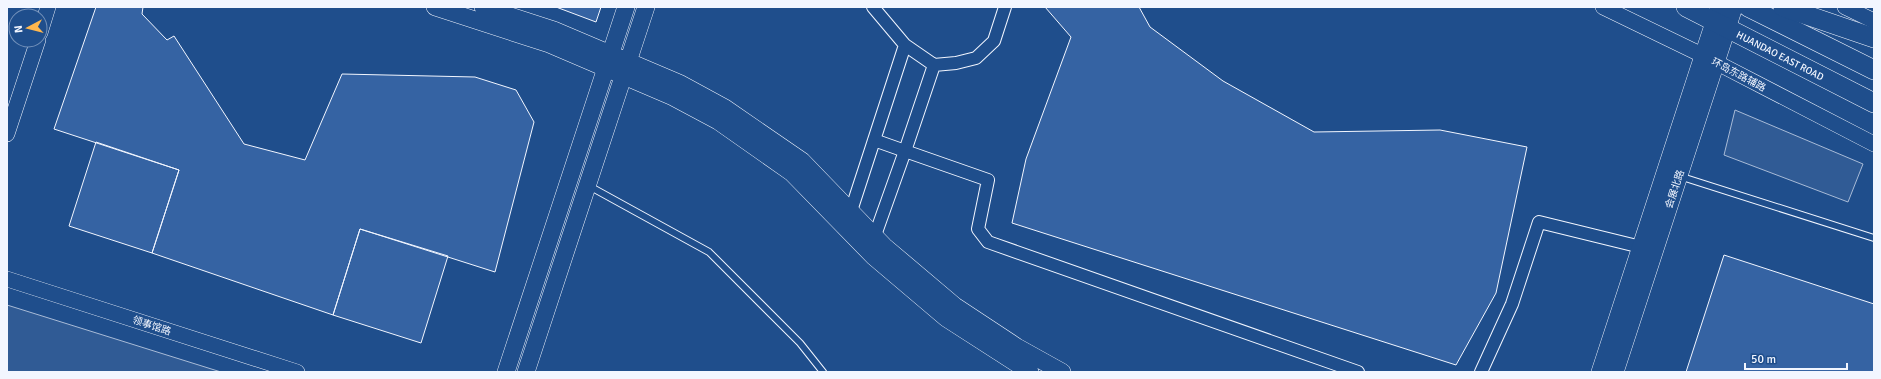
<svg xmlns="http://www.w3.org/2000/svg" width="1881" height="379" viewBox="0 0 1881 379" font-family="Signika,'Noto Sans SC',sans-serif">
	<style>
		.built { fill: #305b95; stroke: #a8bbd7 }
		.building { fill: #3563a3; stroke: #f2f6ff }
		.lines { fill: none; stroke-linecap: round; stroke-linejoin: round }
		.service-casing { stroke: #f2f6ff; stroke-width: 8 }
		.minor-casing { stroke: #f2f6ff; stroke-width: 14 }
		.tertiary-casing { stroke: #f2f6ff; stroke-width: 16 }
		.secondary-casing { stroke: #f2f6ff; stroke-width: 18 }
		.primary-casing { stroke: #f2f6ff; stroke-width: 20 }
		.service { stroke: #1f4e8c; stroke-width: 6 }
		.minor { stroke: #1f4e8c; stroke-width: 12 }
		.tertiary { stroke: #1f4e8c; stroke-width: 15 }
		.secondary { stroke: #1f4e8c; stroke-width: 17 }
		.primary { stroke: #1f4e8c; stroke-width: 19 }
		.labels { text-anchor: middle; stroke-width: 3; stroke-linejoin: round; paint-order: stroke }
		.street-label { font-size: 10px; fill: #f2f6ff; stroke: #1f4e8c }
	</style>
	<rect width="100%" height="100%" fill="#1f4e8c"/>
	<path class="built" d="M 1735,110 L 1863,164 L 1848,202 L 1724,155 Z
		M 7,305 L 221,372 L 7,372 Z"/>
	<path class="building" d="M 96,7 L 143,7 L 142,14 L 167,40 L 174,36 L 244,144 L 305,160 L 342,74 L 475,77 L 516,90 L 534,122 L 495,272 L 360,229 L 333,315 L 152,253 L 179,170 L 54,129 Z
		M 556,7 L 601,7 L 596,22 Z
		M 1045,7 L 1139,7 L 1150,27 L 1223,81 L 1314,132 L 1440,130 L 1527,147 L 1496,293 L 1456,365 L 1012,223 L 1026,159 L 1071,37 Z
		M 96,142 L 179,170 L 152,253 L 69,226 Z
		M 360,229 L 448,256 L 421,343 L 333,315 Z
		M 1724,255 L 1874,304 L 1874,372 L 1686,372 Z"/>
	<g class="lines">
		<defs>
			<path id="service" d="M 1679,176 L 1874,238
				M 589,186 L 709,252 L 800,343 L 823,372"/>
			<path id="minor" d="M 873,7 L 905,45 L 934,65 L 956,63 L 976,58 L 994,41 L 1005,7
				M 934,65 L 905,151 L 988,180 L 978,229 L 988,242 L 1358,372
				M 849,217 L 905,45
				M 873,241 L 905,151 L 874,140
				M 1481,372 L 1512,304 L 1539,222 L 1641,247"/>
			<path id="tertiary" d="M 1603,7 L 1700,54 L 1874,144
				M 1845,7 L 1874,21
				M 40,33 L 48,7
				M 7,134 L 38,40
				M 7,279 L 297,372"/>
			<path id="secondary" d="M 435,7 L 549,44 L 673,97 L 718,121 L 792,173 L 874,257 L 946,318 L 1030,372
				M 483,7 L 554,30 L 679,83 L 725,108 L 802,161 L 884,246 L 955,306 L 1017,347 L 1062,372
				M 506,372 L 626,7
				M 526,372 L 646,7
				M 1600,372 L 1719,7
				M 1615,372 L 1734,7"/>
			<g id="primary">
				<path id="s1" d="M 1686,7 L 1874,103"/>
				<path d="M 1748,7 L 1874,70"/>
				<path d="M 1783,7 L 1874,38"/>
			</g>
		</defs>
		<use href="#service" class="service-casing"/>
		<use href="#minor" class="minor-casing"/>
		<use href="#tertiary" class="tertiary-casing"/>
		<use href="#secondary" class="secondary-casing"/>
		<use href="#primary" class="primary-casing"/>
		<use href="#service" class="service"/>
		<use href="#minor" class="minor"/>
		<use href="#tertiary" class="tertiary"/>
		<use href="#secondary" class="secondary"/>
		<use href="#primary" class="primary"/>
	</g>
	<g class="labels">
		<g class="street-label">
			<text dy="4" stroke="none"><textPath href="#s1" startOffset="106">HUANDAO EAST ROAD</textPath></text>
			<text transform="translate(1739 74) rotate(28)" y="4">环岛东路辅路</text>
			<text transform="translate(1674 189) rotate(-72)" y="4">会展北路</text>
			<text transform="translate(152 325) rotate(18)" y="4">领事馆路</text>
		</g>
	</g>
	<rect width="1881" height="379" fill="none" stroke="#f2f6ff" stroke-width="16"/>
	<g transform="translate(28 28) rotate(263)"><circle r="19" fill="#1f4e8c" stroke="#7391ba"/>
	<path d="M0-3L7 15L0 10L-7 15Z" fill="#ffb74d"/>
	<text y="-6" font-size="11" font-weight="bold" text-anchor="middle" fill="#f2f6ff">N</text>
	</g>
	<path d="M1745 363v6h102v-6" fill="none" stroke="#f2f6ff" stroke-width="2"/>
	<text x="1751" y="363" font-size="12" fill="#f2f6ff" stroke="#1f4e8c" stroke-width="3" paint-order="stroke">50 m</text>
</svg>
